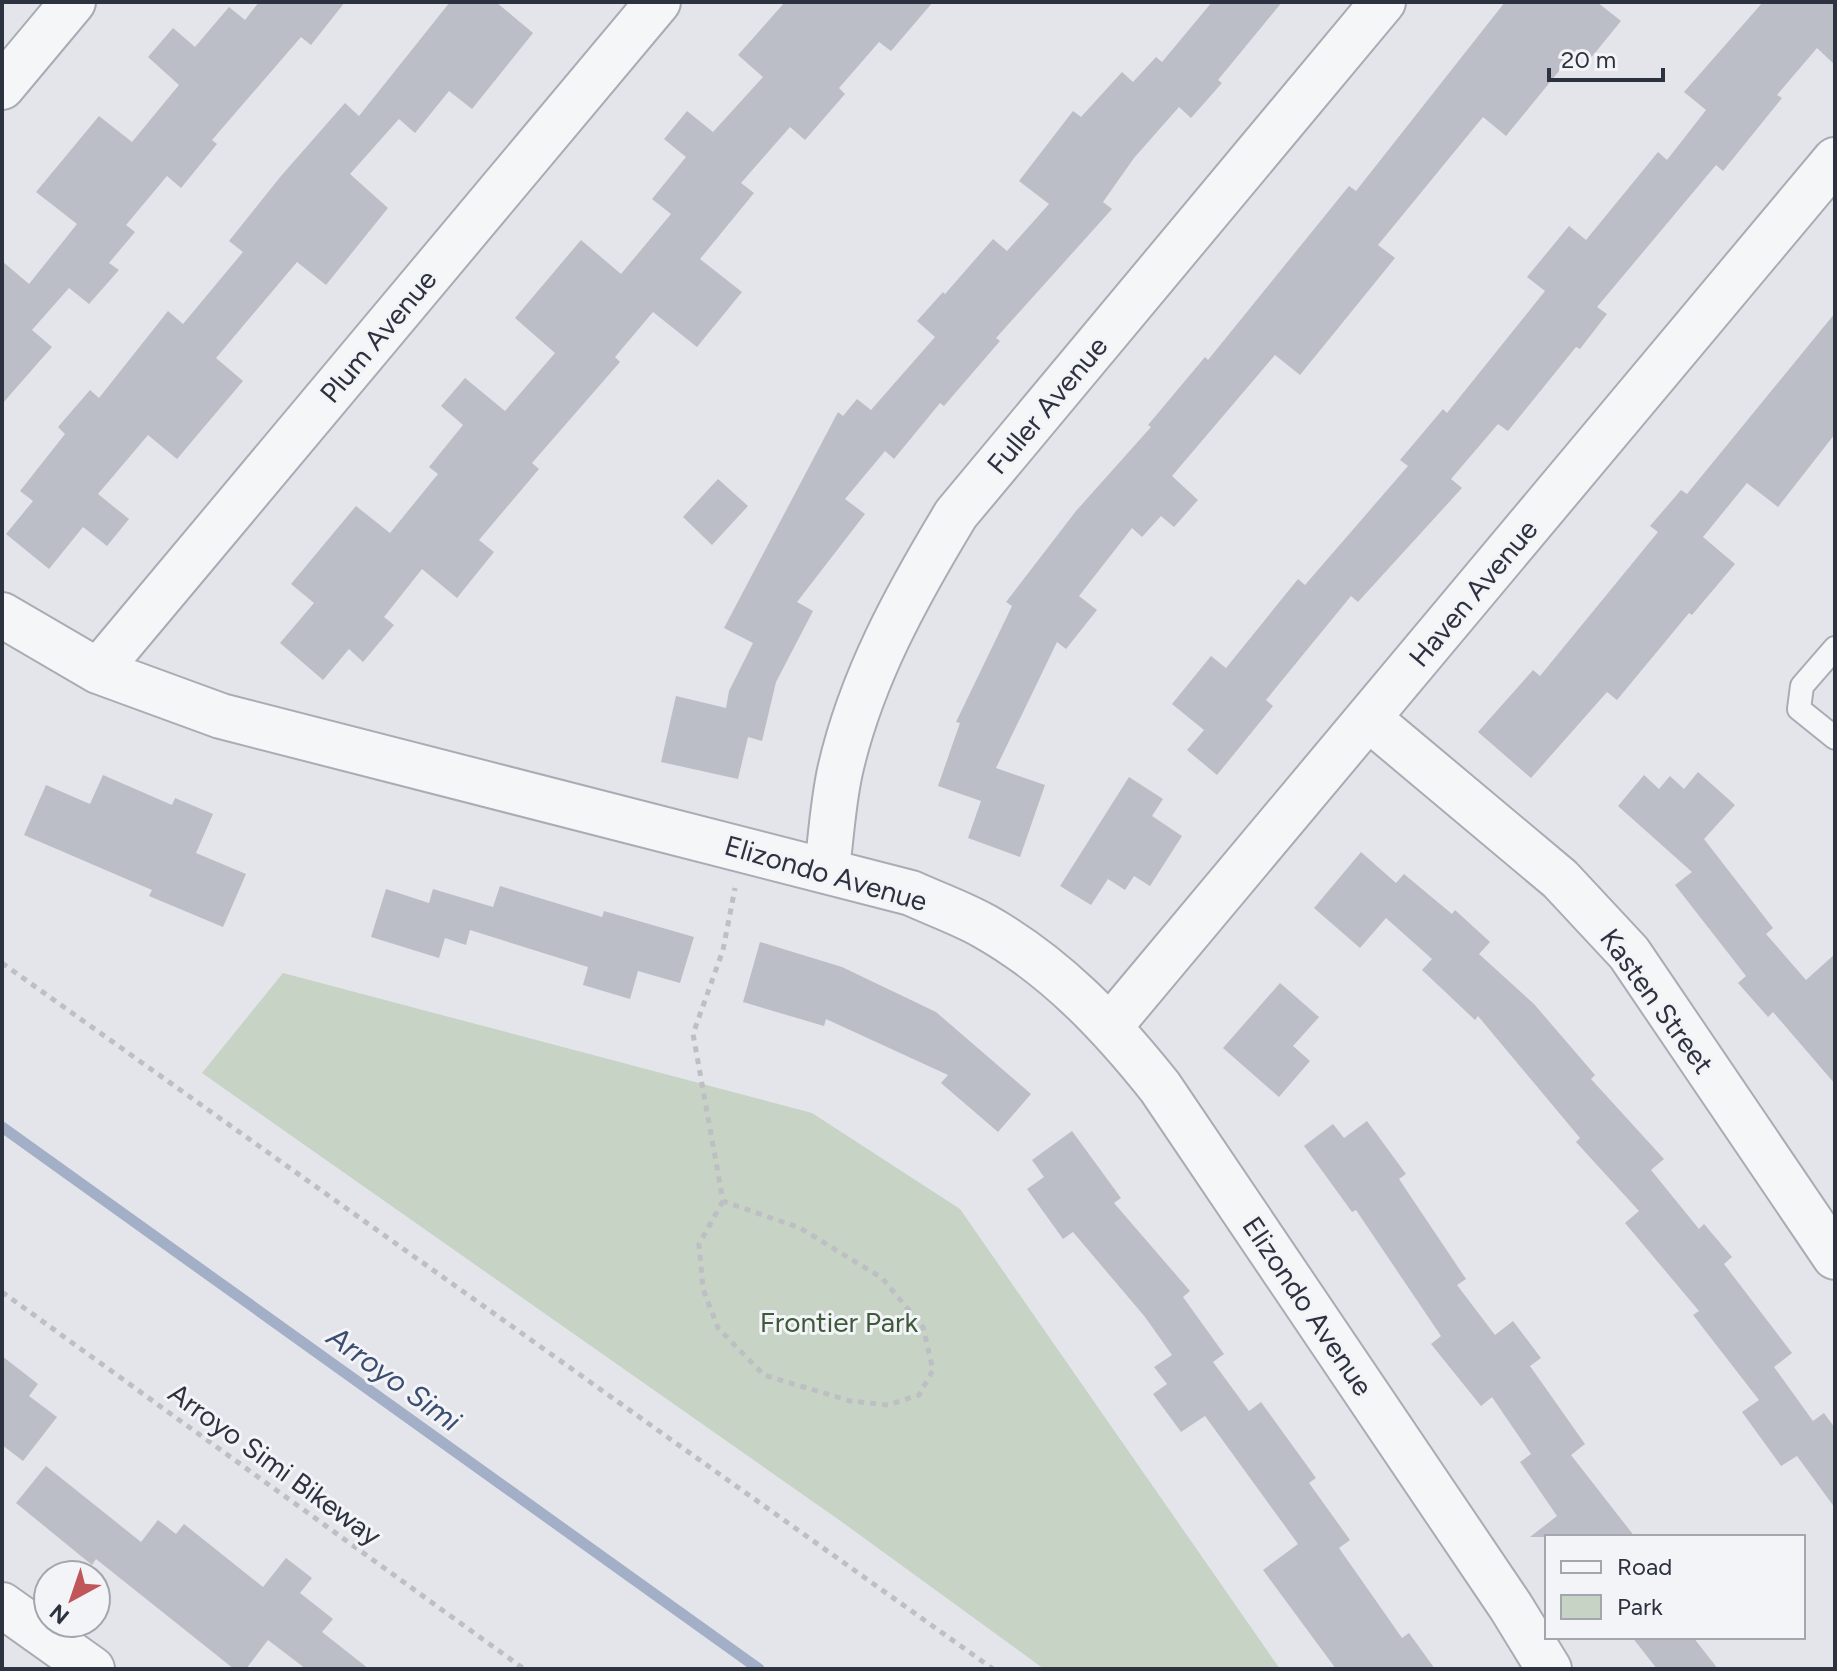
<svg xmlns="http://www.w3.org/2000/svg" width="1837" height="1671" viewBox="0 0 1837 1671" font-family="Figtree,sans-serif">
	<style>
		.green { fill: #c7d3c5 }
		.lines { fill: none; stroke-linecap: round; stroke-linejoin: round }
		.stream { stroke: #a2afc6; stroke-width: 11 }
		.building { fill: #bbbec6 }
		.lane-casing { stroke: #a9acb4; stroke-width: 26 }
		.street-casing { stroke: #a9acb4; stroke-width: 48 }
		.path { stroke: #bdbfc4; stroke-width: 5; stroke-dasharray: 6 6; stroke-linecap: butt }
		.lane { stroke: #f5f6f8; stroke-width: 22 }
		.street { stroke: #f5f6f8; stroke-width: 44 }
		.labels { text-anchor: middle; stroke-width: 6; stroke-linejoin: round; paint-order: stroke }
		.street-label { font-size: 28px; fill: #2d3240; stroke: #f3f4f7 }
		.park-label { font-size: 28px; fill: #3e5a3b; stroke: #f3f4f7 }
		.water-label { font-size: 30px; font-style: italic; fill: #3b4d70; stroke: #f3f4f7 }
	</style>
	<rect width="100%" height="100%" fill="#e3e5ea"/>
	<path class="green" d="M 283,973 L 812,1113 L 960,1209 L 1280,1669 L 1044,1669 L 842,1522 L 202,1073 Z"/>
	<g class="lines">
		<path class="stream" d="M 2,1127 L 759,1669"/>
	</g>
	<path class="building" d="M 259,2 L 345,2 L 311,45 L 301,37 L 212,140 L 217,144 L 181,188 L 167,176 L 126,225 L 135,232 L 109,263 L 119,270 L 89,304 L 69,288 L 32,330 L 52,347 L 2,404 L 2,261 L 29,284 L 77,224 L 36,192 L 99,116 L 132,142 L 179,85 L 148,57 L 173,28 L 195,47 L 229,7 L 245,20 Z
		M 450,2 L 496,2 L 533,33 L 472,109 L 449,91 L 415,133 L 399,119 L 350,174 L 388,208 L 326,285 L 297,262 L 216,358 L 243,381 L 177,459 L 148,435 L 98,494 L 129,519 L 107,546 L 83,527 L 49,569 L 6,534 L 33,501 L 20,491 L 65,434 L 58,427 L 90,390 L 99,398 L 168,311 L 183,324 L 243,252 L 229,241 L 281,176 L 345,103 L 359,116 Z
		M 785,2 L 933,2 L 891,51 L 879,42 L 839,88 L 845,94 L 805,140 L 790,127 L 741,183 L 754,193 L 700,259 L 742,292 L 697,347 L 653,312 L 615,357 L 620,362 L 532,463 L 539,469 L 479,540 L 494,552 L 457,598 L 422,569 L 384,617 L 394,625 L 363,662 L 349,649 L 323,680 L 280,643 L 314,603 L 291,584 L 356,506 L 390,533 L 438,474 L 429,467 L 463,425 L 441,406 L 465,378 L 505,411 L 555,353 L 515,318 L 581,240 L 621,274 L 671,214 L 652,199 L 686,157 L 664,139 L 687,111 L 713,132 L 763,77 L 738,55 Z
		M 1212,2 L 1282,2 L 1218,80 L 1222,83 L 1191,118 L 1179,107 L 1134,158 L 1103,202 L 1112,209 L 996,338 L 1000,341 L 944,406 L 940,403 L 894,459 L 885,451 L 845,499 L 865,514 L 797,602 L 813,611 L 776,682 L 762,741 L 748,737 L 738,779 L 661,762 L 676,696 L 726,708 L 729,691 L 753,643 L 724,628 L 838,412 L 843,416 L 857,399 L 871,410 L 935,337 L 917,321 L 943,292 L 945,294 L 993,239 L 1007,251 L 1049,204 L 1019,181 L 1073,111 L 1081,117 L 1122,72 L 1133,82 L 1156,57 L 1162,62 Z
		M 1505,2 L 1597,2 L 1621,21 L 1590,59 L 1577,49 L 1506,136 L 1483,117 L 1378,245 L 1395,258 L 1300,375 L 1275,355 L 1172,476 L 1198,500 L 1174,527 L 1161,516 L 1142,537 L 1132,528 L 1079,596 L 1097,610 L 1066,649 L 1057,642 L 996,768 L 1045,785 L 1020,857 L 968,838 L 981,801 L 938,786 L 960,723 L 956,722 L 1012,606 L 1006,602 L 1076,511 L 1151,427 L 1148,425 L 1205,357 L 1208,360 L 1349,186 L 1356,191 Z
		M 1763,2 L 1835,2 L 1835,65 L 1817,48 L 1777,95 L 1782,98 L 1723,171 L 1716,165 L 1597,307 L 1607,314 L 1580,349 L 1576,347 L 1508,431 L 1498,424 L 1451,479 L 1462,488 L 1358,602 L 1351,596 L 1266,700 L 1273,706 L 1217,775 L 1187,750 L 1204,730 L 1172,704 L 1211,656 L 1226,668 L 1298,579 L 1305,585 L 1408,466 L 1400,460 L 1443,409 L 1447,413 L 1545,291 L 1527,277 L 1569,226 L 1586,240 L 1658,152 L 1667,160 L 1706,110 L 1684,92 Z
		M 1835,313 L 1835,434 L 1778,507 L 1747,483 L 1703,537 L 1735,564 L 1692,615 L 1689,613 L 1617,700 L 1607,692 L 1531,778 L 1478,732 L 1533,670 L 1540,676 L 1658,532 L 1650,526 L 1681,490 L 1687,494 Z
		M 718,479 L 748,506 L 712,545 L 683,517 Z
		M 1698,772 L 1735,805 L 1704,839 L 1773,928 L 1766,934 L 1806,980 L 1835,954 L 1835,1084 L 1773,1012 L 1768,1017 L 1738,983 L 1746,976 L 1675,885 L 1692,872 L 1618,806 L 1644,775 L 1659,789 L 1670,776 L 1684,789 Z
		M 103,775 L 172,805 L 175,798 L 213,814 L 196,853 L 246,874 L 223,927 L 149,896 L 152,890 L 24,835 L 46,785 L 90,804 Z
		M 1129,777 L 1163,799 L 1152,816 L 1182,836 L 1150,886 L 1134,876 L 1125,890 L 1108,879 L 1091,905 L 1060,886 Z
		M 1361,852 L 1396,883 L 1404,874 L 1452,914 L 1455,910 L 1490,942 L 1479,954 L 1534,1004 L 1595,1075 L 1591,1079 L 1664,1159 L 1651,1170 L 1699,1229 L 1704,1224 L 1732,1257 L 1724,1264 L 1792,1353 L 1774,1367 L 1813,1421 L 1824,1413 L 1835,1428 L 1835,1508 L 1797,1456 L 1781,1466 L 1742,1412 L 1759,1400 L 1693,1315 L 1699,1311 L 1625,1223 L 1639,1211 L 1576,1142 L 1580,1138 L 1478,1016 L 1475,1020 L 1422,970 L 1432,959 L 1386,918 L 1360,948 L 1314,908 Z
		M 500,886 L 602,917 L 604,911 L 694,937 L 680,983 L 638,971 L 630,999 L 583,985 L 588,967 L 470,930 L 466,945 L 445,938 L 439,958 L 371,937 L 386,889 L 429,903 L 433,889 L 493,907 Z
		M 760,942 L 842,967 L 936,1012 L 1031,1094 L 998,1132 L 941,1083 L 948,1075 L 826,1019 L 824,1026 L 743,1002 Z
		M 1280,983 L 1319,1017 L 1293,1046 L 1310,1061 L 1279,1097 L 1223,1048 Z
		M 1367,1121 L 1406,1174 L 1399,1179 L 1466,1279 L 1457,1285 L 1495,1335 L 1513,1321 L 1541,1358 L 1530,1366 L 1585,1444 L 1571,1455 L 1635,1537 L 1530,1537 L 1557,1516 L 1520,1462 L 1531,1454 L 1492,1397 L 1481,1406 L 1431,1344 L 1441,1336 L 1356,1210 L 1352,1212 L 1304,1146 L 1333,1124 L 1344,1138 Z
		M 1072,1131 L 1121,1198 L 1114,1203 L 1190,1291 L 1183,1297 L 1224,1354 L 1213,1362 L 1249,1411 L 1261,1402 L 1316,1478 L 1309,1483 L 1350,1540 L 1339,1548 L 1402,1638 L 1409,1633 L 1435,1669 L 1336,1669 L 1263,1570 L 1298,1544 L 1205,1416 L 1181,1432 L 1153,1394 L 1167,1384 L 1154,1367 L 1172,1355 L 1145,1317 L 1073,1232 L 1063,1239 L 1027,1189 L 1044,1177 L 1032,1160 Z
		M 2,1356 L 38,1384 L 29,1396 L 57,1417 L 23,1461 L 2,1445 Z
		M 46,1466 L 141,1542 L 158,1520 L 176,1534 L 184,1524 L 263,1587 L 286,1558 L 312,1578 L 300,1593 L 333,1619 L 322,1632 L 369,1669 L 306,1669 L 268,1640 L 246,1669 L 234,1669 L 96,1559 L 92,1565 L 16,1503 Z
		M 1632,1637 L 1693,1637 L 1718,1669 L 1657,1669 Z"/>
	<g class="lines">
		<defs>
			<path id="lane" d="M 1835,648 L 1802,686 L 1799,709 L 1835,738"/>
			<path id="street" d="M 2,87 L 73,2
				M 2,615 L 98,671 L 221,716 L 911,893 C 935,904 961,913 984,926 C 1055,966 1109,1023 1160,1087 L 1511,1607 L 1549,1669
				M 98,671 L 658,2
				M 1368,718 L 1560,879 L 1629,953 L 1835,1257
				M 827,869 C 831,837 833,803 840,771 C 861,678 907,595 956,514 L 1383,2
				M 1111,1025 L 1835,160
				M 2,1605 L 92,1669"/>
		</defs>
		<use href="#lane" class="lane-casing"/>
		<use href="#street" class="street-casing"/>
		<path class="path" d="M 2,963 L 993,1669
			M 723,1201 L 699,1244 L 703,1289 L 718,1328 L 764,1375 L 850,1401 L 888,1405 L 919,1395 L 933,1370 L 923,1327 L 882,1278 L 800,1228 L 723,1201 L 693,1034 L 723,950 L 735,888
			M 2,1292 L 524,1669"/>
		<use href="#lane" class="lane"/>
		<use href="#street" class="street"/>
	</g>
	<g class="labels">
		<g class="street-label">
			<text transform="translate(378 336) rotate(-50)" y="10">Plum Avenue</text>
			<text transform="translate(1047 405) rotate(-50)" y="10">Fuller Avenue</text>
			<text transform="translate(1473 593) rotate(-50)" y="10">Haven Avenue</text>
			<text transform="translate(826 873) rotate(16)" y="10">Elizondo Avenue</text>
			<text transform="translate(1657 1001) rotate(54)" y="10">Kasten Street</text>
			<text transform="translate(1308 1306) rotate(56)" y="10">Elizondo Avenue</text>
			<text transform="translate(275 1464) rotate(36)" y="10">Arroyo Simi Bikeway</text>
		</g>
		<g class="park-label">
			<text x="839" y="1332">Frontier Park</text>
		</g>
		<g class="water-label">
			<text transform="translate(394 1379) rotate(36)" y="10">Arroyo Simi</text>
		</g>
	</g>
	<rect width="1837" height="1671" fill="none" stroke="#2d3240" stroke-width="8"/>
	<rect x="1545" y="1535" width="260" height="104" fill="#f3f4f7" stroke="#a4a6ae" stroke-width="2"/>
	<rect x="1561" y="1561" width="40" height="12" fill="#f5f6f8" stroke="#a4a6ae" stroke-width="2"/>
	<text x="1617" y="1575" font-size="24" fill="#2d3240">Road</text>
	<rect x="1561" y="1595" width="40" height="24" fill="#c7d3c5" stroke="#a4a6ae" stroke-width="2"/>
	<text x="1617" y="1615" font-size="24" fill="#2d3240">Park</text>
	<g transform="translate(72 1599) rotate(220)"><circle r="38" fill="#f3f4f7" stroke="#a4a6ae" stroke-width="2"/>
	<path d="M0-6L14 30L0 20L-14 30Z" fill="#c1565a"/>
	<text y="-12" font-size="22" font-weight="bold" text-anchor="middle" fill="#2d3240">N</text>
	</g>
	<path d="M1549 68v12h114v-12" fill="none" stroke="#2d3240" stroke-width="4"/>
	<text x="1561" y="68" font-size="24" fill="#2d3240" stroke="#f3f4f7" stroke-width="6" paint-order="stroke">20 m</text>
</svg>
